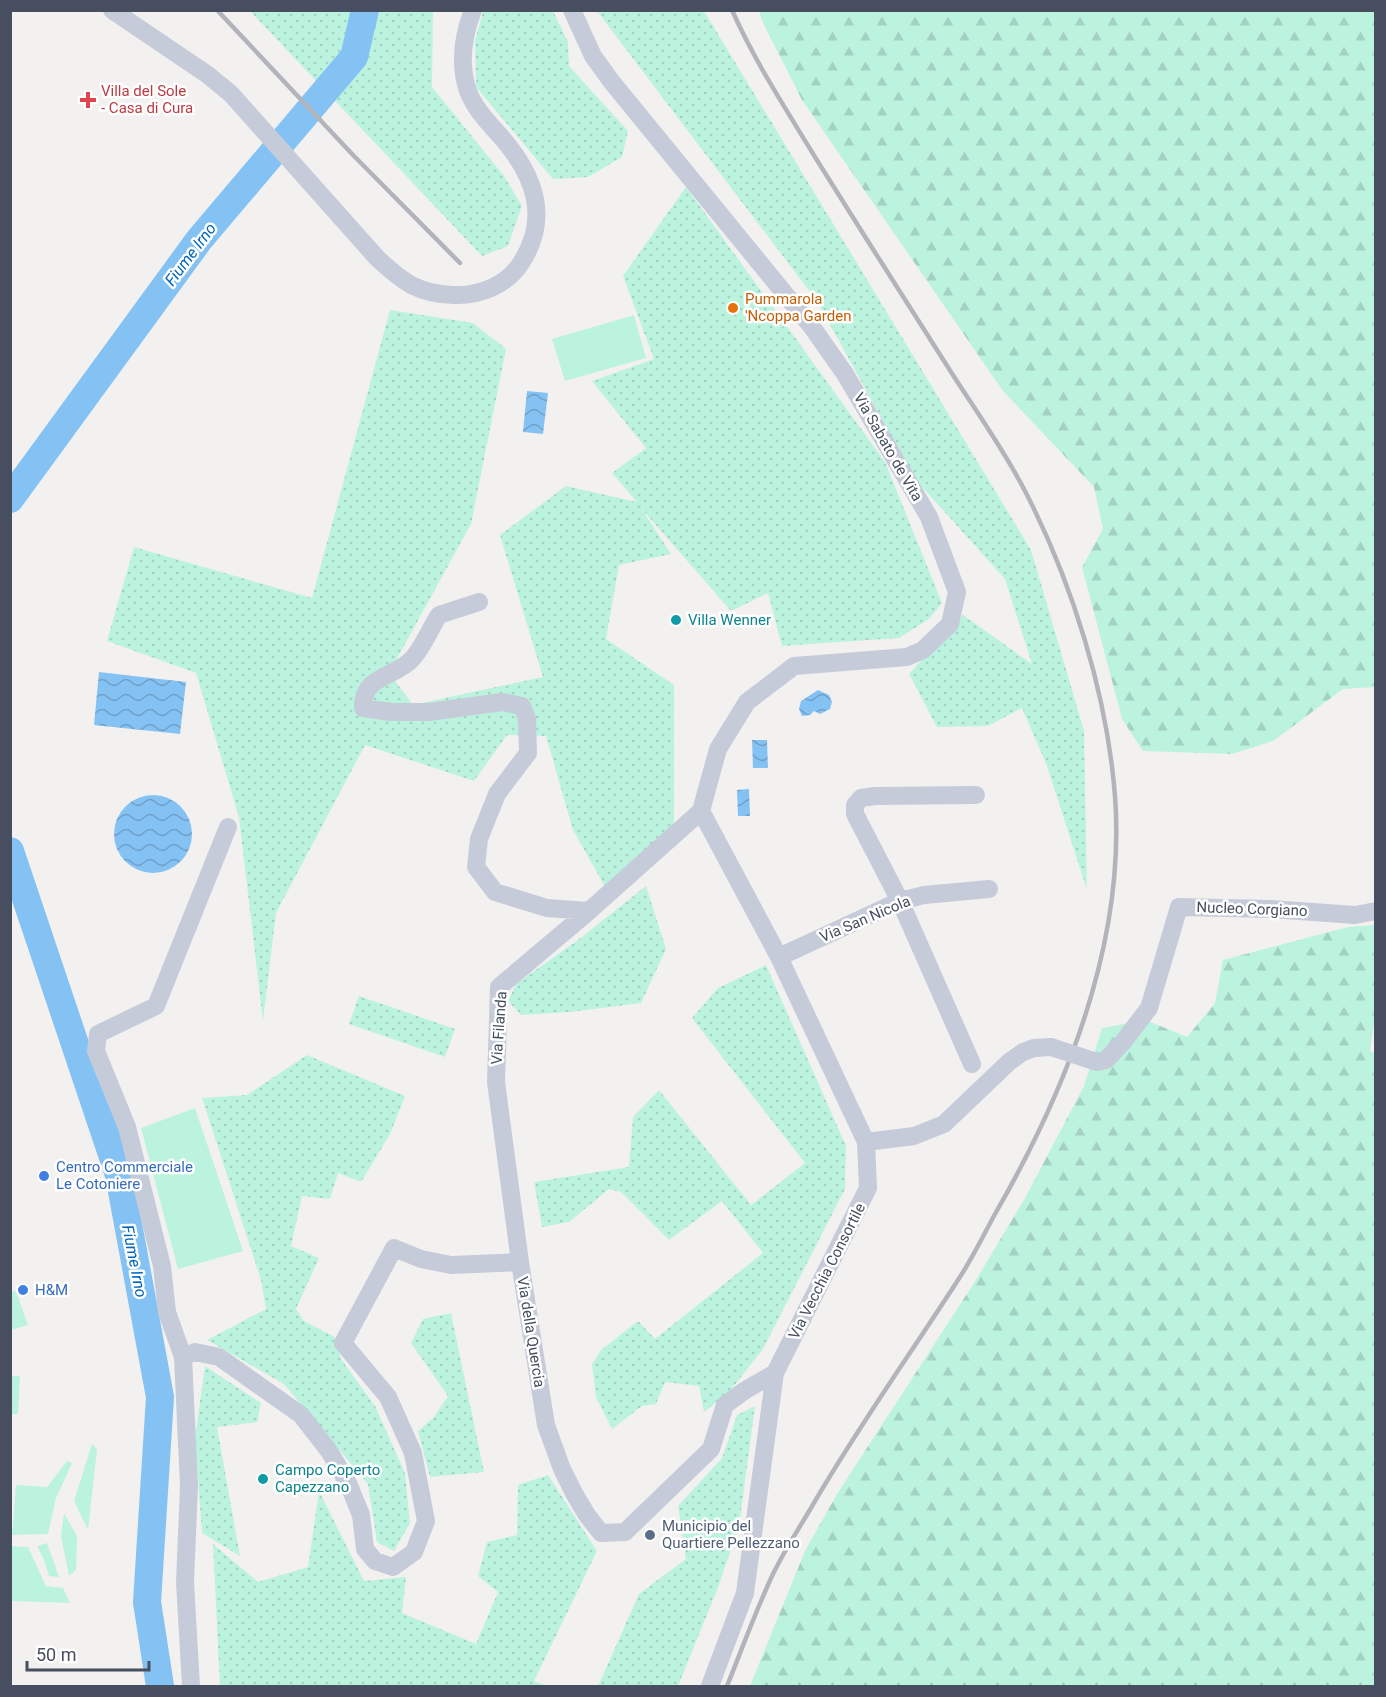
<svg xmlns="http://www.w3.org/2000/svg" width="1386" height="1697" viewBox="0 0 1386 1697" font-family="Roboto,sans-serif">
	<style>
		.grass { fill: #bcf3df }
		.forest { fill: url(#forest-firs) }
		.park { fill: url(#park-dots) }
		.water { fill: url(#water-waves) }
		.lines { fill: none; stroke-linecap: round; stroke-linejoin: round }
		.river { stroke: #85c2f4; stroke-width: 28 }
		.minor { stroke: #c6cbd9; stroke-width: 18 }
		.rail { stroke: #b2b3bb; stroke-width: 4.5 }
		.minor-bridge { stroke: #c6cbd9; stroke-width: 18 }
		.health-dot { fill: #e0444e; stroke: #fff; stroke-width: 2 }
		.food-dot { fill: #e8710a; stroke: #fff; stroke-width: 2 }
		.culture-dot { fill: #0f9aa8; stroke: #fff; stroke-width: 2 }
		.shop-dot { fill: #3f7fe0; stroke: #fff; stroke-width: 2 }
		.service-dot { fill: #5c6f8a; stroke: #fff; stroke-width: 2 }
		.labels { text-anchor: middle; stroke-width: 5; stroke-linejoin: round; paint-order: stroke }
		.health-label { font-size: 15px; fill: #be3a42; stroke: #fff; text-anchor: start }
		.food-label { font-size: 15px; fill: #c56008; stroke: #fff; text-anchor: start }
		.street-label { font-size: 15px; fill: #464e60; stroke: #fff }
		.culture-label { font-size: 15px; fill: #0d838f; stroke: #fff; text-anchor: start }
		.shop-label { font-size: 15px; fill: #366cbe; stroke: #fff; text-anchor: start }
		.service-label { font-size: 15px; fill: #4e5e75; stroke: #fff; text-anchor: start }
		.water-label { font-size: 16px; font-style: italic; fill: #0065b9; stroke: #fff }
	</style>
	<defs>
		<pattern id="forest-firs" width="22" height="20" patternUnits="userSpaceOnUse" patternTransform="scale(1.5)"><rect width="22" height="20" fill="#bcf3df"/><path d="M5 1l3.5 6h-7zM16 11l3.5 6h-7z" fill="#a3d2c2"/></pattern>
		<pattern id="park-dots" width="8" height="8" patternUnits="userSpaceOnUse" patternTransform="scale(1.5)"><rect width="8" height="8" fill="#bcf3df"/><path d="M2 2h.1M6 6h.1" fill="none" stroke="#a3d2c2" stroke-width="1.8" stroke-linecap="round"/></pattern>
		<pattern id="water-waves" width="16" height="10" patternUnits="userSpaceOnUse" patternTransform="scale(1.5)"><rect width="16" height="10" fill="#85c2f4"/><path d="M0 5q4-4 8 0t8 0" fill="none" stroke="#6fa0c9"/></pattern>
	</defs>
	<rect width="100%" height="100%" fill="#f3f1f0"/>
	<path class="grass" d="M 634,315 L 646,358 L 565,381 L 552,339 Z
		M 195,1108 L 243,1251 L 178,1269 L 141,1128 Z
		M 16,1291 L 28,1325 L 11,1330 L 11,1292 Z
		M 10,1376 L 20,1376 L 18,1414 L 11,1414 Z
		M 92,1444 L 97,1449 L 88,1530 L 74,1501 Z
		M 67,1461 L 72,1463 L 56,1498 L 48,1534 L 12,1535 L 16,1485 L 47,1487 Z
		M 64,1513 L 77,1536 L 76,1570 L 69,1576 L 61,1536 Z
		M 47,1543 L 59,1577 L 49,1576 L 44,1560 L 37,1546 Z
		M 12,1546 L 28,1547 L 46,1586 L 63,1588 L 70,1603 L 11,1601 Z"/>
	<path class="forest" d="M 759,11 L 1375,11 L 1375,687 L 1343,689 L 1273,741 L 1232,754 L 1143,751 L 1122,719 L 1082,567 L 1103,529 L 1094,487 L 1003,391 L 802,100 L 762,21 Z
		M 1375,925 L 1376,1009 L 1370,1051 L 1376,1054 L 1375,1686 L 750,1686 L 805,1551 L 837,1494 L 974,1283 L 1025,1198 L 1084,1086 L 1102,1028 L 1146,1020 L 1187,1037 L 1215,1003 L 1223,960 L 1348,927 Z"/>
	<path class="park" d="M 250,11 L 433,11 L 432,87 L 504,176 L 522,206 L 508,246 L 482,256 Z
		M 483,11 L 553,11 L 568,42 L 569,66 L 628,131 L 622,157 L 588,177 L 553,179 L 476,87 L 475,41 Z
		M 597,11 L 704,11 L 1031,550 L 1084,731 L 1087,890 L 1047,766 L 1022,708 L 988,726 L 937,727 L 909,674 L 963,615 L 1032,664 L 1005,579 L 915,479 L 817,301 Z
		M 686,187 L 885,462 L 942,603 L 929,619 L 899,638 L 782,646 L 768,593 L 731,611 L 641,508 L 671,554 L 619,565 L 606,639 L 674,685 L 674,828 L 607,890 L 573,830 L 546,736 L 507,735 L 474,781 L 365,745 L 276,913 L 263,1021 L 239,817 L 196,673 L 107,641 L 134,547 L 312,598 L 390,310 L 473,323 L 506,349 L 471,524 L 389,673 L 413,705 L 543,677 L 500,535 L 566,486 L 637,502 L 612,473 L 646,448 L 592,381 L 654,359 L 623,276 Z
		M 646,886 L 666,949 L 641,1003 L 570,1012 L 521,1015 L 508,1001 L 516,984 L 578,940 Z
		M 766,965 L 846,1146 L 845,1189 L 763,1349 L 729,1392 L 704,1412 L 699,1386 L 665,1382 L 656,1404 L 642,1406 L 612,1429 L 596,1397 L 592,1364 L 601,1350 L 638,1321 L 655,1339 L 763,1253 L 722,1201 L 669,1240 L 621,1192 L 609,1189 L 569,1222 L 542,1227 L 534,1182 L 629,1167 L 633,1117 L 659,1090 L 751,1205 L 805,1163 L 692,1018 L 718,988 Z
		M 359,996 L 455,1029 L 445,1057 L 349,1024 Z
		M 307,1055 L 405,1096 L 390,1134 L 361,1182 L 338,1173 L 330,1199 L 302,1196 L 291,1246 L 319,1258 L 296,1309 L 304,1321 L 335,1337 L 341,1359 L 375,1406 L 405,1473 L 410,1523 L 394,1551 L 377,1542 L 368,1484 L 284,1384 L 207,1340 L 266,1309 L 261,1280 L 202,1098 L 247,1095 Z
		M 451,1313 L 484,1472 L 430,1477 L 418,1431 L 434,1417 L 448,1396 L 411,1343 L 423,1319 Z
		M 205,1366 L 261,1403 L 257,1422 L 217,1427 L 240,1556 L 202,1533 L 195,1438 Z
		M 755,1406 L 739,1526 L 717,1590 L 678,1686 L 598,1686 L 639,1594 L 686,1559 L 678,1506 L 722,1458 L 737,1415 Z
		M 548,1475 L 597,1551 L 534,1681 L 546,1686 L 220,1686 L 213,1544 L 258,1582 L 308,1567 L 319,1491 L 364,1581 L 406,1577 L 402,1613 L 476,1644 L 498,1592 L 478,1576 L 487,1542 L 517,1535 L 518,1485 Z"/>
	<path class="water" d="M 527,391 L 548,393 L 543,434 L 523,432 Z
		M 99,672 L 186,682 L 180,734 L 94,725 Z
		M 818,690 L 829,695 L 832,702 L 830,709 L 820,714 L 814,711 L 810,715 L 802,716 L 799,709 L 801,701 Z
		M 752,740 L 767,740 L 768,768 L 753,768 Z
		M 749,789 L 750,816 L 738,816 L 737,790 Z
		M114 834a39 39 0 1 1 78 0a39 39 0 1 1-78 0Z"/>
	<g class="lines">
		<path class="river" d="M 10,499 L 199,240 L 354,57 L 365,10
			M 10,851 L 119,1175 L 160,1397 L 147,1602 L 160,1686"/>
		<path class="minor" d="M 112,10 L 208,75 L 231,94 L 378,259 C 403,282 418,294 454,295 C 480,296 507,285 521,263 C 550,218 535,177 503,139 C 490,124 475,110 468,91 C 459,65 463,36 473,10
			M 572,10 L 593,56 L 611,81 L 812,327 L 845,374 L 929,517 L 957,592 L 950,624 L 923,650 L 907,657 L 794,666 L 747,702 L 718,749 L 701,811
			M 479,602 L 439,615 C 431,627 422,649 412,659 C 395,678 362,675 363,708 L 391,712 L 429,712 L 502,702 L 522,706 L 527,719 L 528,753 L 497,794 L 479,839 L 476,867 L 495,892 L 547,908 L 589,911
			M 701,811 L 779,957 L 866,1142 L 868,1188 L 775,1373 L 745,1593 L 710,1686
			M 779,957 L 900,901 L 924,895 L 989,889
			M 1097,1062 L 1106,1060 L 1123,1042 L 1149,1008 L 1179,907 L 1271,909 L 1355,915 L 1376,911
			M 972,1064 L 900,901 L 855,814 L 855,805 L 861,798 L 875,796 L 976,795
			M 866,1142 L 914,1136 L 944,1124 L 1009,1062 L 1023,1052 L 1034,1048 L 1051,1047
			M 520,1262 L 496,1082 L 499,987 L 589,911 L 701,811
			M 183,1357 L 167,1312 L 162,1266 L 127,1127 L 96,1051 L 98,1034 L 156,1006 L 228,827
			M 191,1686 L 185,1582 L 189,1486 L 183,1357 L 195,1352 L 219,1357 L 301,1415 L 329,1451 L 348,1483 L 361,1515 L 365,1549 L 375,1561 L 393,1567 L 414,1552 L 426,1521 L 413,1453 L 388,1397 L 343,1343 L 394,1248 L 421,1259 L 451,1265 L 520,1262 L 546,1425 L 562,1469 L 575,1495 L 587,1515 L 601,1533 L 625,1532 L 711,1449 L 725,1405 L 744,1391 L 775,1373"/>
		<path class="rail" d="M 217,10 L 353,155 L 460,263
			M 727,1686 C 742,1649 756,1610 773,1574 C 784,1551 798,1530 811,1508 C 856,1430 909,1356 958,1280 C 972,1259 983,1236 995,1214 C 1067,1089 1126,943 1115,796 C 1107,694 1072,582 1025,491 C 1004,450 976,411 951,372 C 905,300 860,229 815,157 C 786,109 755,62 732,10"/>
		<path class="minor-bridge" d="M 1051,1047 L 1097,1062"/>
	</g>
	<path class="health-dot" d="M85 91h6v6h6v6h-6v6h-6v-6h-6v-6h6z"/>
	<circle class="food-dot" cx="733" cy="308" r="6"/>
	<g class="culture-dot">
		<circle cx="676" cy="620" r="6"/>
		<circle cx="263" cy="1479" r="6"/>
	</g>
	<g class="shop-dot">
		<circle cx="44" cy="1176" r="6"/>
		<circle cx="23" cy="1290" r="6"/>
	</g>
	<circle class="service-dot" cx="650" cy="1535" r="6"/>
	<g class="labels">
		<g class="health-label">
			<text x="101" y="96">Villa del Sole<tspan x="101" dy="17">- Casa di Cura</tspan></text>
		</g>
		<g class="food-label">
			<text x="745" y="304">Pummarola<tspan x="745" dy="17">'Ncoppa Garden</tspan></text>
		</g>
		<g class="street-label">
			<text transform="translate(888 447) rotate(60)" y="5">Via Sabato de Vita</text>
			<text transform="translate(1252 909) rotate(2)" y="5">Nucleo Corgiano</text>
			<text transform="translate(865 919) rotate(-23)" y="5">Via San Nicola</text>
			<text transform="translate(499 1028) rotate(-86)" y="5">Via Filanda</text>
			<text transform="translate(827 1271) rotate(-63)" y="5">Via Vecchia Consortile</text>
			<text transform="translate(531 1332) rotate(81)" y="5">Via della Quercia</text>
		</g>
		<g class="culture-label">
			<text x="688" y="625">Villa Wenner</text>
			<text x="275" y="1475">Campo Coperto<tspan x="275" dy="17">Capezzano</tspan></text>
		</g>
		<g class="shop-label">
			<text x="56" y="1172">Centro Commerciale<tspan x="56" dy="17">Le Cotoniere</tspan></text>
			<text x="35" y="1295">H&amp;M</text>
		</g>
		<g class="service-label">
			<text x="662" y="1531">Municipio del<tspan x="662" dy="17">Quartiere Pellezzano</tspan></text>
		</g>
		<g class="water-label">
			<text transform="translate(190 254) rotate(-53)" y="6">Fiume Irno</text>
			<text transform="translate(135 1261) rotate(79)" y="6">Fiume Irno</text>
		</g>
	</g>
	<rect width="1386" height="1697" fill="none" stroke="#464e60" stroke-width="24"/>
	<path d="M27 1661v9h122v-9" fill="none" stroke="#464e60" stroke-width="3"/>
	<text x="36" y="1661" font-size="18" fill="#464e60" stroke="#ffffff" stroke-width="4.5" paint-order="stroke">50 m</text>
</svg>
